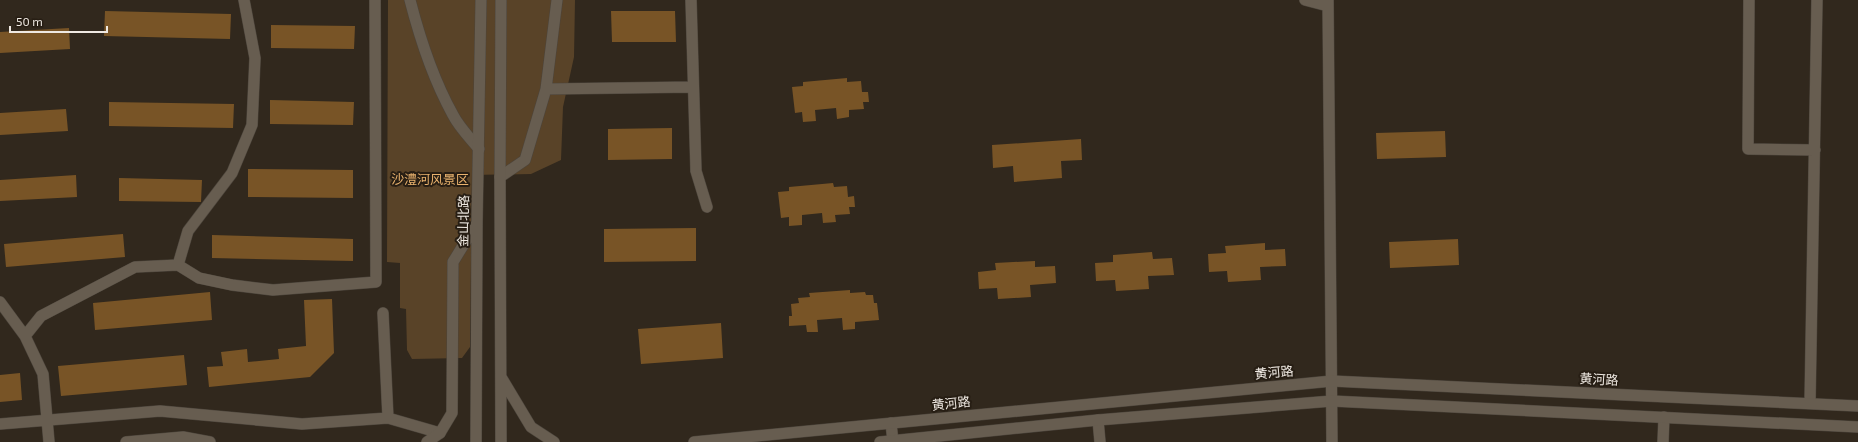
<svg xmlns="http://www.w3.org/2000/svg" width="1858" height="442" viewBox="0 0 1858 442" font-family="'Exo 2','Noto Sans SC',sans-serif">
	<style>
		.green { fill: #594328 }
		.building { fill: #785426 }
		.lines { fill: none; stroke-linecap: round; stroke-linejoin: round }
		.minor-casing { stroke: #4c453c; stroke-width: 12 }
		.secondary-casing { stroke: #4c453c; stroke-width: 12 }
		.minor { stroke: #675d50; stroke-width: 11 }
		.secondary { stroke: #675d50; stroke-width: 11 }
		.labels { text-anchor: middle; stroke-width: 4; stroke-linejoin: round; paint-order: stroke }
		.park-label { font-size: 13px; fill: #eab36e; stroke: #271e14 }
		.street-label { font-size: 13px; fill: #efe9e2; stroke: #271e14 }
	</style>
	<rect width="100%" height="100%" fill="#31281d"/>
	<path class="green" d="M 388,0 L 575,0 L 574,57 L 563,107 L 561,160 L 531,174 L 472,175 L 470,347 L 462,358 L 412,359 L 407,350 L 406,309 L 400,308 L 400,263 L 387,262 Z"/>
	<path class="building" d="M 105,11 L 231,14 L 230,39 L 104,36 Z
		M 611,11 L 675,11 L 676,42 L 612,42 Z
		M 271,25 L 355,26 L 354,49 L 271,48 Z
		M 69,28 L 70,49 L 0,53 L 0,32 Z
		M 847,78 L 847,82 L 861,81 L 862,92 L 868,92 L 869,102 L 863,102 L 864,109 L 849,110 L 849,117 L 837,119 L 836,108 L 815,110 L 816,121 L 803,122 L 802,112 L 795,113 L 792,87 L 803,86 L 803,82 Z
		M 270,100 L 354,102 L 353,125 L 270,124 Z
		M 109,102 L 234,104 L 233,128 L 109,126 Z
		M 66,109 L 68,131 L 0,135 L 0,113 Z
		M 672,128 L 672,159 L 608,160 L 608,129 Z
		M 1445,131 L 1446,157 L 1377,159 L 1376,133 Z
		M 1081,139 L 1082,160 L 1061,161 L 1062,178 L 1014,182 L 1013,166 L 993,168 L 992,145 Z
		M 248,169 L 353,170 L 353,198 L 248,197 Z
		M 76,175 L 77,197 L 0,201 L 0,180 Z
		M 119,178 L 202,180 L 201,202 L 119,201 Z
		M 833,183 L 834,187 L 847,186 L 848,197 L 854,196 L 855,207 L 849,207 L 850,214 L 835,215 L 836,222 L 823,223 L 822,213 L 802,215 L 802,225 L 789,226 L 789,217 L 781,218 L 778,192 L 789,191 L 789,187 Z
		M 696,228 L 696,261 L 604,262 L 604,229 Z
		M 123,234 L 125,257 L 6,267 L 4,244 Z
		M 212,235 L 353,239 L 353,261 L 212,258 Z
		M 1458,239 L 1459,265 L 1390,268 L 1389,242 Z
		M 1265,243 L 1265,250 L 1285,249 L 1286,266 L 1260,267 L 1261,280 L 1228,282 L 1227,271 L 1209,272 L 1208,254 L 1226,253 L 1225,246 Z
		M 1152,252 L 1153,259 L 1172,258 L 1174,275 L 1148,276 L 1149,289 L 1116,291 L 1115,280 L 1096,281 L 1095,263 L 1113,262 L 1113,255 Z
		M 1035,261 L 1035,267 L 1055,266 L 1056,283 L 1030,285 L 1031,297 L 998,299 L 997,288 L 979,289 L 978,272 L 996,270 L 995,263 Z
		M 850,290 L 850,293 L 865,292 L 866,295 L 873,295 L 874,303 L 877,303 L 879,320 L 855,322 L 855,329 L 843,330 L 842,318 L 817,320 L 818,332 L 807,332 L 806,325 L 789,326 L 789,316 L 792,316 L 791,304 L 799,303 L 798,298 L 810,297 L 809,293 Z
		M 210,292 L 212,320 L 95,330 L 93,303 Z
		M 332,299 L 334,353 L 310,377 L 209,387 L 207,367 L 223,366 L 221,352 L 247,349 L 248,362 L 279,359 L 278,349 L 306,346 L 304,300 Z
		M 721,323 L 723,358 L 641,364 L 638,329 Z
		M 184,355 L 187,385 L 61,396 L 58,366 Z
		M 20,373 L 22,400 L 0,402 L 0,375 Z"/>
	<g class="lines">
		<defs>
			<path id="minor" d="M 410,0 C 420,39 433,79 453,115 C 459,127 470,138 479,149
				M 691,0 L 696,171 L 707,207
				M 1305,0 L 1328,6
				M 1328,0 L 1332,442
				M 1749,0 L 1748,149 L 1815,150
				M 546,89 L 693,87
				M 500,177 L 525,160 L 546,89 L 557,0
				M 178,265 L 188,231 L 232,173 L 252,125 L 255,58 L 244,0
				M 0,302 L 25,336 L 43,374 L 49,442
				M 383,313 L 388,418
				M 25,336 L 41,316 L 135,267 L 178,265 L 199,278 L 232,285 L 273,290 L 376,282 L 375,0
				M 1810,403 L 1817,0
				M 1098,420 L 1100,442
				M 891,423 L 893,442
				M 0,424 L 160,411 L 302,424 L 388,418 L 440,433
				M 126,442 L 183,437 L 210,442
				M 1663,442 L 1664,417"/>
			<path id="secondary" d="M 501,0 L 500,177 L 501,442
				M 501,377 L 531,427 L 554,442
				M 427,442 L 440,433 L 452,413 L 453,262 L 477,223
				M 476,442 L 477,223 L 481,0
				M 694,442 L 1332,381 L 1858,406
				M 880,442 L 1098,420 L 1332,401 L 1858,427"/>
		</defs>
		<use href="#minor" class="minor-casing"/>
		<use href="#secondary" class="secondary-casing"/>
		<use href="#minor" class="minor"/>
		<use href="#secondary" class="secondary"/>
	</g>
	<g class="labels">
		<g class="park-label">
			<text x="430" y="184">沙澧河风景区</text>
		</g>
		<g class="street-label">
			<text transform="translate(463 221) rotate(-89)" y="5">金山北路</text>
			<text transform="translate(1274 372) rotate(-5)" y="5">黄河路</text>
			<text transform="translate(1599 379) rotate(3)" y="5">黄河路</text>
			<text transform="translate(951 403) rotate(-6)" y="5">黄河路</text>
		</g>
	</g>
	<path d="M10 26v6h97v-6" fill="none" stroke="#efe9e2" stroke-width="2"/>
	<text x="16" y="26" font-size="12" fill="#efe9e2" stroke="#271e14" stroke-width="3" paint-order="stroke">50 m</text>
</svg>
